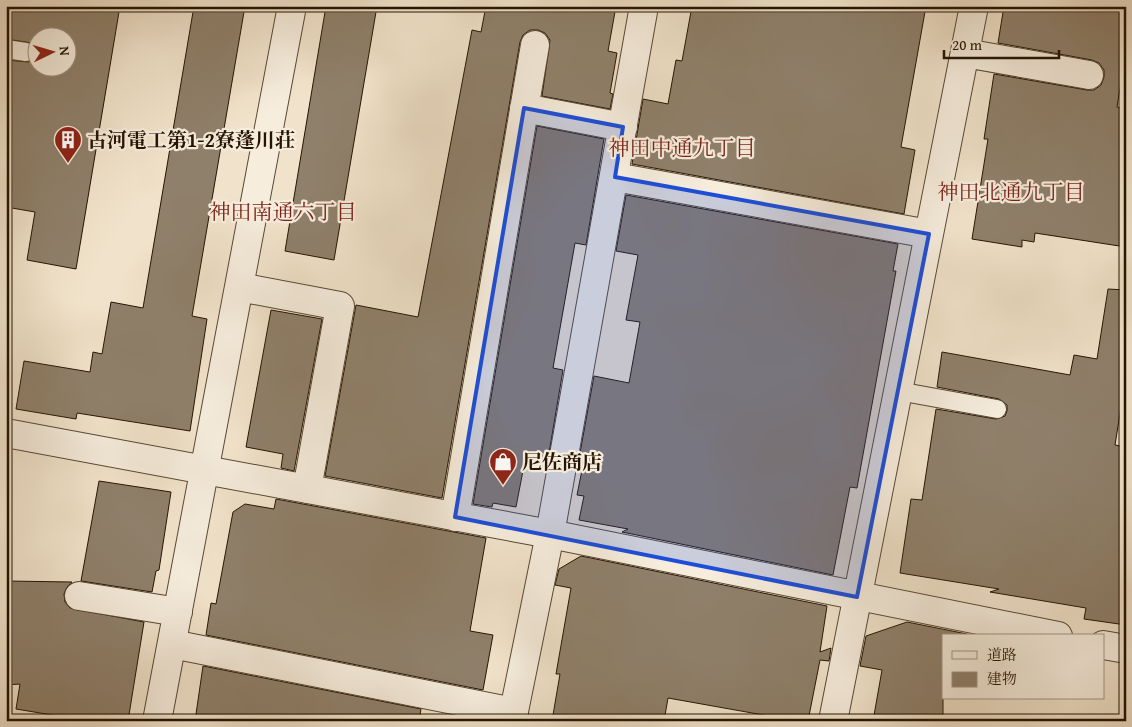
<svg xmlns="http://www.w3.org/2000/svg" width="1132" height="727" viewBox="0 0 1132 727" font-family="'Gentium Book Plus','Noto Serif JP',serif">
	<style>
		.building { fill: #8f806b; stroke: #251402; fill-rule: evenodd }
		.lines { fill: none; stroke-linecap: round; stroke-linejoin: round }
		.lane-casing { stroke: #584834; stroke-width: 20 }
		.street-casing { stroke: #584834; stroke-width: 30 }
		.lane { stroke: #f6eddd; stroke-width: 18 }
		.street { stroke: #f6eddd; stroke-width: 28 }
		.marked { fill: #1d4ed8; fill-opacity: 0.2; stroke: #1d4ed8; stroke-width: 4; stroke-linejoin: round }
		.labels { text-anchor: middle; stroke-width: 4.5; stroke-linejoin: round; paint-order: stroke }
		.poi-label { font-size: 20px; font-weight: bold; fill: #251402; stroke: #f6eddd; text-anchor: start }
		.neighbourhood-label { font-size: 21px; fill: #7a1f14; stroke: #f6eddd }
	</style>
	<rect width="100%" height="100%" fill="#f1e3cb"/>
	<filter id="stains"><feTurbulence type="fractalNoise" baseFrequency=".004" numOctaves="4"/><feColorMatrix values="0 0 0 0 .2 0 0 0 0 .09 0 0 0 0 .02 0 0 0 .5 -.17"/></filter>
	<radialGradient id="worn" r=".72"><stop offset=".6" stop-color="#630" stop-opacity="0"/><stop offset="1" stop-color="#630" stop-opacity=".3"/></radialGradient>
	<path class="building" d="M 6,6 L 120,6 L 76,269 L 27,260 L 35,212 L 6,207 L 6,60 L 29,62 L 37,53 L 32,43 L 6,39 ZM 38,38 L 68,38 L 68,68 L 38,68 Z
		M 194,6 L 245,6 L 192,316 L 207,319 L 190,431 L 77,413 L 76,419 L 16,409 L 24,361 L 90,372 L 93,352 L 102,354 L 111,302 L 143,308 Z
		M 326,6 L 377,6 L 334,260 L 285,251 Z
		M 486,6 L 616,6 L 608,51 L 617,53 L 610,93 L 613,94 L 610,109 L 542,96 L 550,40 L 545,33 L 538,30 L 530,30 L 523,35 L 520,42 L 442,498 L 325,476 L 356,305 L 418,317 L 472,30 L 481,32 Z
		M 692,6 L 926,6 L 901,147 L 915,150 L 904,214 L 632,164 L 643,99 L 668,104 L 676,60 L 682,61 Z
		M 1004,6 L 1126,6 L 1126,51 L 1117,107 L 1126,109 L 1126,247 L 1035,233 L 1034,242 L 1022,240 L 1022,247 L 972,239 L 988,139 L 984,139 L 994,74 L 1087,90 L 1094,90 L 1101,85 L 1104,77 L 1104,70 L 1099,63 L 1092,60 L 998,43 Z
		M 537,126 L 604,139 L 586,245 L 575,243 L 553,368 L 563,370 L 548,459 L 526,455 L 516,507 L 493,503 L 492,507 L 473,504 Z
		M 626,195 L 898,244 L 893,271 L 896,271 L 857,488 L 850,487 L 833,575 L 622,532 L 628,529 L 579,520 L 584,496 L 577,495 L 583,465 L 578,464 L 594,376 L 629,383 L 640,322 L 626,320 L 638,255 L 616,251 Z
		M 1108,289 L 1126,290 L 1126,376 L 1115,445 L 1126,447 L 1126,625 L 1084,619 L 1086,608 L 990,592 L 999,589 L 900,573 L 911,499 L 922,500 L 936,409 L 996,419 L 1005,416 L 1007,411 L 1007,405 L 999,399 L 937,387 L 942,352 L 1070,375 L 1074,355 L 1097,359 Z
		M 271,310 L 322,319 L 294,471 L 281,468 L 283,454 L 246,447 Z
		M 99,481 L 171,492 L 159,570 L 156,571 L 152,592 L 81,581 Z
		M 276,499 L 486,538 L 470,631 L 493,635 L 483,690 L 206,635 L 211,603 L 216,604 L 233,512 L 245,504 L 274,509 Z
		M 581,556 L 827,606 L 820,652 L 831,648 L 829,661 L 820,660 L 808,721 L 797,721 L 668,698 L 664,721 L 552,721 L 560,674 L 556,674 L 571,588 L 555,585 L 559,569 Z
		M 6,581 L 72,582 L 67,587 L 64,594 L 65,602 L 70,608 L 144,622 L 128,721 L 88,721 L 16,709 L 20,684 L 6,685 Z
		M 907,622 L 967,634 L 967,636 L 943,636 L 943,721 L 873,721 L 882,670 L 860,666 L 866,636 Z
		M 203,666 L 421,709 L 419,721 L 195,721 Z"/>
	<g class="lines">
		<defs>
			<path id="lane" d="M 6,49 L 26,52
				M 898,391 L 997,409"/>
			<path id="street" d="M 965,53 L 1089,75
				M 524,108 L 623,127
				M 615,177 L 929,234
				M 239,287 L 340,306 L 307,489
				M 6,433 L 550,534 L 1058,636
				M 455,517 L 535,45
				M 79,596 L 178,612
				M 172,644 L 514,712
				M 1103,645 L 1126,649
				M 157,721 L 292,6
				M 512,721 L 550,534 L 644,6
				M 833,721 L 974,6"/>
		</defs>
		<use href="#lane" class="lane-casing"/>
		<use href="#street" class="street-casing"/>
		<use href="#lane" class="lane"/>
		<use href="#street" class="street"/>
	</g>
	<path class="marked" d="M 524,108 L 623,127 L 615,177 L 929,234 L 857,597 L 455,517 Z"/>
	<defs>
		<symbol id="building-pin" viewBox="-11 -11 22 30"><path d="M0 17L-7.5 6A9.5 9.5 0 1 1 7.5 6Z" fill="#8f2418" stroke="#f6eddd"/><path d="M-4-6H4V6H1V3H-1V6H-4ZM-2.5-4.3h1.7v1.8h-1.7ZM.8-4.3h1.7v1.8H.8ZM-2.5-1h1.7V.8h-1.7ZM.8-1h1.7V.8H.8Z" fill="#fff"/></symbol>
		<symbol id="shop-pin" viewBox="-11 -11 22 30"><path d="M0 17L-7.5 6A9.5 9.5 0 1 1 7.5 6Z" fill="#8f2418" stroke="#f6eddd"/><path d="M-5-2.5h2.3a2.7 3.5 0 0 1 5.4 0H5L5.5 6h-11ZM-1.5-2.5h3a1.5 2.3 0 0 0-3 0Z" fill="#fff"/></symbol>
	</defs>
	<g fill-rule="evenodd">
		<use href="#building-pin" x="52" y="124" width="32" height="43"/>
		<use href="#shop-pin" x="487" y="446" width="32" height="43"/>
	</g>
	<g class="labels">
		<g class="poi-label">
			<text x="87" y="147">古河電工第1-2寮蓬川荘</text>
			<text x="522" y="469">尼佐商店</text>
		</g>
		<g class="neighbourhood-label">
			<text x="682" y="155">神田中通九丁目</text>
			<text x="1011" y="199">神田北通九丁目</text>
			<text x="283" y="219">神田南通六丁目</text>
		</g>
	</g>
	<rect width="1132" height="727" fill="none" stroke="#f1e3cb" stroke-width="25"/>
	<rect x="8" y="8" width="1117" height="712" fill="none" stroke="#251402" stroke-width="2.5"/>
	<rect x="12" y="12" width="1107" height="702" fill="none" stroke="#251402"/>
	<rect x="942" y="634" width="162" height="65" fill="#f6eddd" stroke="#a29685"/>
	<rect x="952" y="651" width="25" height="8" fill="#f6eddd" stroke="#a29685"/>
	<text x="987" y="660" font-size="15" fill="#251402">道路</text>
	<rect x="952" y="672" width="25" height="15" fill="#8f806b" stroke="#a29685"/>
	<text x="987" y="684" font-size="15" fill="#251402">建物</text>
	<g transform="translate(52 52) rotate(85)"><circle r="24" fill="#f6eddd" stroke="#a29685"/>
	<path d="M0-4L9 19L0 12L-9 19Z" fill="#8f2418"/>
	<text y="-8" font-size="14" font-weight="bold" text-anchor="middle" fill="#251402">N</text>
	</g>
	<path d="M944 50v8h115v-8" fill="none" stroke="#251402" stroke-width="2.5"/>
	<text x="952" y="50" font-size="15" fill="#251402" stroke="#f6eddd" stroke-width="4" paint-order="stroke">20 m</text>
	<rect width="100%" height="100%" filter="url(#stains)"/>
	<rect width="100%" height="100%" fill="url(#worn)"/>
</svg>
